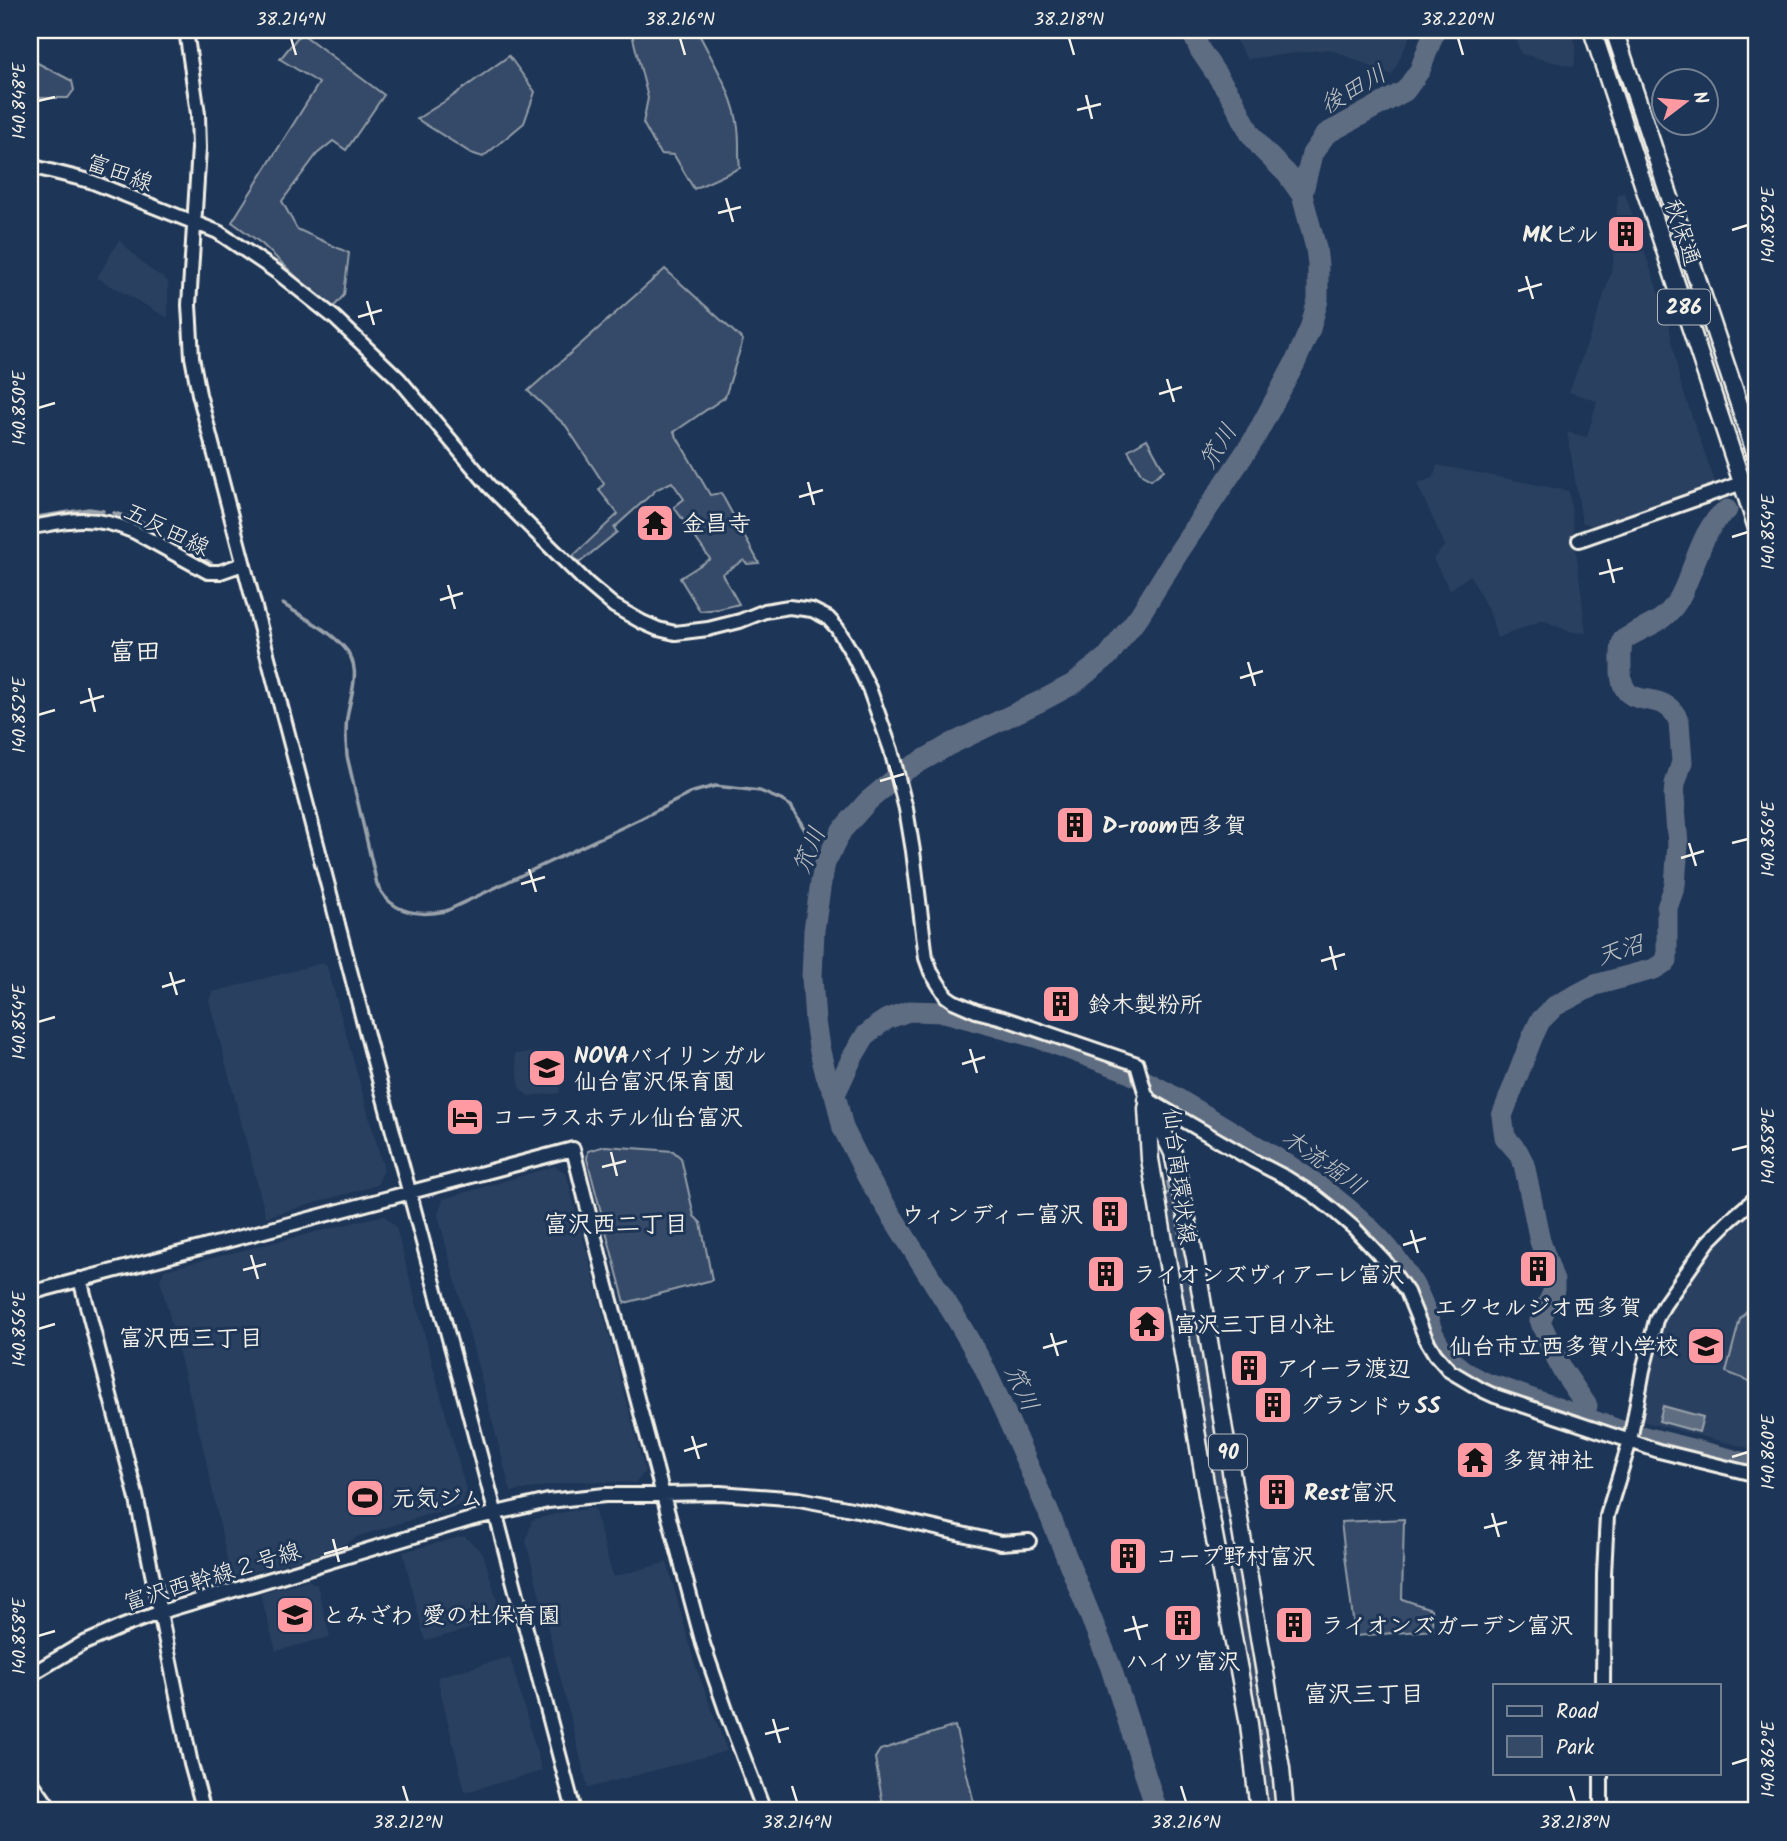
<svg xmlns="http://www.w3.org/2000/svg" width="1787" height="1841" viewBox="0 0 1787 1841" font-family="Kalam,'Klee One',sans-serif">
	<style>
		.built { fill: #2a4060 }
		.green { fill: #354a67; stroke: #949ea8; stroke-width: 2 }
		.water { fill: #5e6d82; stroke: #9aa2ab; stroke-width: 2 }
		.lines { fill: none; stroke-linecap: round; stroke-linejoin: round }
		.stream { stroke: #9aa2ab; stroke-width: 3.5 }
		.river { stroke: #5e6d82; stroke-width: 21 }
		.tertiary-casing { stroke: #f4f1e8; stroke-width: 18 }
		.primary-casing { stroke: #f4f1e8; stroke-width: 21 }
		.trunk-casing { stroke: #f4f1e8; stroke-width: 21 }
		.tertiary { stroke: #1d3557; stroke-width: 12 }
		.primary { stroke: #1d3557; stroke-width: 16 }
		.trunk { stroke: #1d3557; stroke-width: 16 }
		.ticks { fill: none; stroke: #f4f1e8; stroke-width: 2.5 }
		.labels { text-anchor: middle; stroke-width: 6; stroke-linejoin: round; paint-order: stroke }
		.shield { fill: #1d3557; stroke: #b4b9bc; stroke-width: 2 }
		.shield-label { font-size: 21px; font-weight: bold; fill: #f4f1e8 }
		.street-label { font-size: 23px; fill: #f4f1e8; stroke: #1d3557 }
		.poi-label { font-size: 23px; font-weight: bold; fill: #f4f1e8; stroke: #1d3557; text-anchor: start }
		.water-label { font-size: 24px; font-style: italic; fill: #c0c3c4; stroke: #1d3557 }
		.neighbourhood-label { font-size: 24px; font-weight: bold; fill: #f4f1e8; stroke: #1d3557 }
		.quarter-label { font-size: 26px; font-weight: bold; fill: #f4f1e8; stroke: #1d3557 }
		.neatline { fill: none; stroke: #f4f1e8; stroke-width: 2.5 }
		.ticks-label { font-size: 18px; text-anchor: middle; fill: #f4f1e8 }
	</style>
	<rect width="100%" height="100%" fill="#1d3557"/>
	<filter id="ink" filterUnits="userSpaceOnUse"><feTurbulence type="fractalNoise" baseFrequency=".0143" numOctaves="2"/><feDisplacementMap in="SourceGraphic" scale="14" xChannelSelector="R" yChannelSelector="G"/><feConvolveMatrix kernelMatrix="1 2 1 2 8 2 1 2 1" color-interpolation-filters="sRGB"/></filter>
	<g filter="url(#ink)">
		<path class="built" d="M 1229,30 L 1413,30 L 1392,75 L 1329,49 L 1247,59 Z
			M 1513,30 L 1570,30 L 1576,47 L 1574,67 L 1521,54 Z
			M 1625,193 L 1668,321 L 1680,382 L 1716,485 L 1593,526 L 1582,522 L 1567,432 L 1587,437 L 1597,401 L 1569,392 L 1597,317 L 1610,275 L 1613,262 L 1618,194 Z
			M 119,240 L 148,268 L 168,281 L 168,318 L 97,278 Z
			M 1437,465 L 1569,491 L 1586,633 L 1570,632 L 1543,620 L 1497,638 L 1491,616 L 1470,575 L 1450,590 L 1433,559 L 1445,545 L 1417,484 L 1434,477 Z
			M 322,963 L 327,966 L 384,1170 L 377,1185 L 266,1217 L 209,1000 L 213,992 Z
			M 556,1050 L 560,1093 L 528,1096 L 520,1089 L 515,1054 Z
			M 555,1166 L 566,1173 L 645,1471 L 636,1483 L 577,1481 L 511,1492 L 438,1215 L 443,1199 Z
			M 384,1215 L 396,1227 L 466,1490 L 462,1504 L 359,1536 L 335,1550 L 237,1576 L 230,1573 L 203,1447 L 160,1279 L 164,1270 Z
			M 1744,1216 L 1757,1224 L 1757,1450 L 1641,1421 L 1649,1370 L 1662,1323 L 1712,1249 Z
			M 594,1508 L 613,1577 L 667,1562 L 694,1661 L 727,1751 L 588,1788 L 526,1541 L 532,1520 L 559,1513 Z
			M 464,1536 L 483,1553 L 503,1620 L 425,1641 L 403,1552 Z
			M 308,1580 L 317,1585 L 330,1637 L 276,1651 L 260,1593 Z
			M 510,1657 L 542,1771 L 465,1792 L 437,1677 Z"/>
		<path class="green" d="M 631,30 L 697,30 C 712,61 734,93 738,128 C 740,141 738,154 740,168 L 694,189 L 674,155 L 660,154 L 643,123 L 648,98 Z
			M 301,33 L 384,95 L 346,150 L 333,141 L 317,154 L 282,201 L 297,229 L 349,253 L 344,295 L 331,310 L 262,244 L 232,222 L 319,83 L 280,59 Z
			M 509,56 L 535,92 L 524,123 L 483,157 L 471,153 L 417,119 L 450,98 Z
			M 30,59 L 72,81 L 74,90 L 68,98 L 41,98 L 30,94 Z
			M 665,269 L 743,340 L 725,397 L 674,432 L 710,495 L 721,493 L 759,563 L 747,564 L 744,560 L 722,574 L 739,604 L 719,609 L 700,611 L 680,578 L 710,559 L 674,507 L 684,499 L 672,482 L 657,489 L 614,528 L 617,532 L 579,563 L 573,556 L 618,514 L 599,490 L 604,484 L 566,426 L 528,391 Z
			M 1147,439 L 1164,470 L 1151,480 L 1142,475 L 1128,450 Z
			M 605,1146 L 673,1151 L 681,1158 L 694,1216 L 701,1223 L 712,1280 L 625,1303 L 587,1159 L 588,1151 Z
			M 1174,1181 L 1229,1496 L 1215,1497 L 1213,1494 L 1162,1194 L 1169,1193 L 1167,1182 Z
			M 1757,1298 L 1757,1384 L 1726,1372 L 1740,1319 Z
			M 1404,1519 L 1402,1599 L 1431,1609 L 1433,1630 L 1355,1636 L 1341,1522 Z
			M 1238,1554 L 1272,1744 L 1279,1811 L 1265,1811 L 1262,1766 L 1225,1555 Z
			M 955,1726 L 976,1811 L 884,1811 L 875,1758 L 880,1750 Z"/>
		<path class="water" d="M 1663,1406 L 1703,1417 L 1699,1432 L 1659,1421 Z"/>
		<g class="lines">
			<path class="stream" d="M 114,513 L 142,522 L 159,531
				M 30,518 L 89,509 L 103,511
				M 168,537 L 211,563
				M 283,604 C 302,617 326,628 342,645 C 364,666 351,692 347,718 C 345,731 346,743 347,756 L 377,884 C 390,913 418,917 446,911 L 640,819 L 693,792 L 715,786 L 760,791 L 781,800 L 791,806 L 809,837
				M 813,845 L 825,863"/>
			<path class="river" d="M 1302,195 L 1312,154 L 1326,134 L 1405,91 L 1420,70 L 1435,30
				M 835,1094 L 852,1058 L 865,1036 L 878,1025 L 887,1019 L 909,1011 L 944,1012 L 1038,1038 L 1122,1069 L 1166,1092 L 1288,1165 C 1324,1188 1360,1215 1388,1248 C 1401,1264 1414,1283 1422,1302 C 1426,1312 1429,1323 1433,1333 C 1446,1362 1471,1381 1502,1388 L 1621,1431 L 1757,1466
				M 1578,1416 L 1587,1406 L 1561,1368 L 1540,1321 L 1554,1290 L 1554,1281 L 1540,1241 L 1524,1164 L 1518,1152 L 1505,1137 L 1502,1116 L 1532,1038 L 1540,1021 L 1555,1006 L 1595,985 L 1654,969 L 1667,961 L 1667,908 L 1675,885 L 1678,844 L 1674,796 L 1675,784 L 1682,762 L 1679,722 C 1664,683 1620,718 1621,668 C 1621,658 1620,649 1623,640 C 1644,626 1662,625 1677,602 C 1694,576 1700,527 1727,510
				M 1157,1811 L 1110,1665 L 1048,1511 L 1003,1408 L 981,1361 L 956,1318 L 868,1178 L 843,1128 L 835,1094 L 826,1075 L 819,1047 L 815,1021 L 812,977 L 814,930 L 821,882 L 825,863 L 842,830 L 868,801 L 904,771 L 951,744 L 1043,700 L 1073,684 L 1108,656 L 1139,616 L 1178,553 L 1253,441 L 1295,363 L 1310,329 L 1318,300 L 1318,265 L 1316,248 L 1302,195 L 1287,174 L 1263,150 L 1250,133 L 1233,99 L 1200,50 L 1191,30"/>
			<defs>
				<path id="tertiary" d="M 186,30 L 198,114 L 199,148 L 189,305 L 192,357 L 199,394 L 372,1054 L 467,1405 L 574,1811
					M 30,166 L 90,181 L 218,232 L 277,272 L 335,318 L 399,379 L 489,486 L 587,583 L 614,606 L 642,622 L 658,629 L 675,633 L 708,629 L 740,621 L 765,611 L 789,607 L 812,610 L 828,618 L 837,628 L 852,653 L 869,688 L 891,750 L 906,809 L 913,851 L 926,958 L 931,972 L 946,996 L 953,1001 L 976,1011 L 1003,1018 L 1137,1064 L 1147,1099 L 1254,1161 L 1287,1178 L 1314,1195 L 1333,1210 L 1354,1228 L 1384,1260 L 1407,1292 L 1426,1339 L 1435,1354 L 1450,1371 L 1482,1390 L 1495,1396 L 1630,1441 L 1607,1516 L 1604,1574 L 1603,1685
					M 30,527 C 43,526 56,522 69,521 C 91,518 114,523 135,532 L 208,572 L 220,572 L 243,564
					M 1579,540 L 1742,483
					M 1757,1197 L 1730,1220 L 1708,1242 L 1664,1305 L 1656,1320 L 1643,1370 L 1630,1441 L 1659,1451 L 1757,1475
					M 80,1279 L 136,1495 L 191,1764 L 204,1811
					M 30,1293 L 573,1149 L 607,1286 L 703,1644 L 729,1719 L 764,1811
					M 30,1675 L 82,1644 L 121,1627 L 161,1612 L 471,1519 L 548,1501 L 605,1495 L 720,1493 L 799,1499 L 857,1510 L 1001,1543 L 1029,1541
					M 30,1780 L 52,1811
					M 1601,1811 L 1601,1773"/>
				<path id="primary" d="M 1147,1099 L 1173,1153 L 1195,1258 L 1281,1768 L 1285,1811
					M 1147,1108 L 1150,1159 L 1212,1524 L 1249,1724 L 1259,1811"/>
				<path id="trunk" d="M 1592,30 L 1757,528
					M 1614,30 L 1757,458"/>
			</defs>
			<use href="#tertiary" class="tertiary-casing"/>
			<use href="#primary" class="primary-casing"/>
			<use href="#trunk" class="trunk-casing"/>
			<use href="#tertiary" class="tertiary"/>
			<use href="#primary" class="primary"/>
			<use href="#trunk" class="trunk"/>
		</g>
	</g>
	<path class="ticks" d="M 291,38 L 296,55M 680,38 L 685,55M 1069,38 L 1074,55M 1458,38 L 1463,55M 1086,95 L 1092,119M 38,101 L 55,97M 1077,110 L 1101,104M 726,198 L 733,222M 718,213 L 741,207M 1732,230 L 1748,225M 1526,276 L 1533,299M 1518,291 L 1542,284M 367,301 L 374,325M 358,317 L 382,310M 1167,379 L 1174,402M 1159,394 L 1182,387M 38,408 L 55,403M 808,482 L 814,505M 799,497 L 823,490M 1732,537 L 1748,532M 1608,559 L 1614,583M 1599,574 L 1623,568M 448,585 L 455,609M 440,600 L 463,593M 1248,662 L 1255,686M 1240,678 L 1263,671M 89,688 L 95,712M 80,703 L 104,696M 38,715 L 55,710M 889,765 L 896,789M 880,781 L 904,774M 1689,843 L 1696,866M 1732,843 L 1748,839M 1681,858 L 1704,851M 529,869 L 536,892M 521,884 L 545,877M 1330,946 L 1336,970M 1321,961 L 1345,954M 170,972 L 177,995M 162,987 L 185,980M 38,1022 L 55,1017M 970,1049 L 977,1073M 962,1064 L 985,1057M 1732,1150 L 1748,1146M 611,1152 L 617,1176M 602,1167 L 626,1161M 1411,1230 L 1418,1253M 1403,1245 L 1426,1238M 251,1255 L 258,1279M 243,1270 L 266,1264M 38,1329 L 55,1324M 1051,1333 L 1058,1356M 1043,1348 L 1067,1341M 692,1436 L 699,1459M 684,1451 L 707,1444M 1732,1457 L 1748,1452M 1492,1513 L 1499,1537M 1484,1528 L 1507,1522M 333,1539 L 339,1562M 324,1554 L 348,1547M 1133,1616 L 1140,1640M 1124,1631 L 1148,1625M 38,1636 L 55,1631M 773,1719 L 780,1743M 765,1734 L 789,1728M 1732,1764 L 1748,1759M 403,1786 L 408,1802M 792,1786 L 797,1802M 1181,1786 L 1186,1802M 1570,1786 L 1575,1802"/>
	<defs>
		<symbol id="building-square" viewBox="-11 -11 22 22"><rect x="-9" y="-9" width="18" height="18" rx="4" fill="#ff9aa2" stroke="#1d3557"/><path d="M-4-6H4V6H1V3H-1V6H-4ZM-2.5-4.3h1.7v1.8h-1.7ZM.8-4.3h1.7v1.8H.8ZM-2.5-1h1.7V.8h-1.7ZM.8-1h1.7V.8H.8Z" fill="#111"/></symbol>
		<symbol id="temple-square" viewBox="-11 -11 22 22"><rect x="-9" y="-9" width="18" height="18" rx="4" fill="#ff9aa2" stroke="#1d3557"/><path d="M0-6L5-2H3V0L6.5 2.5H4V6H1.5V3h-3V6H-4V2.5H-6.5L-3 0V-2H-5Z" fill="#111"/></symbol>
		<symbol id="school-square" viewBox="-11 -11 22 22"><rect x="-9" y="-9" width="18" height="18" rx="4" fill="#ff9aa2" stroke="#1d3557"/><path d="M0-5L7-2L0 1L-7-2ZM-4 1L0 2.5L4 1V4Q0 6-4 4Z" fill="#111"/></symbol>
		<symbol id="hotel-square" viewBox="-11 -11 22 22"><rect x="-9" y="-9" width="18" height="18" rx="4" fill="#ff9aa2" stroke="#1d3557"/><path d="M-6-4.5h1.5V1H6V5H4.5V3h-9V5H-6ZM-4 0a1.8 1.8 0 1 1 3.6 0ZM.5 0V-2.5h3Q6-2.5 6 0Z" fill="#111"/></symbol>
		<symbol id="stadium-square" viewBox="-11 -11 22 22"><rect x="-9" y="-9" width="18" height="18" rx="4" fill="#ff9aa2" stroke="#1d3557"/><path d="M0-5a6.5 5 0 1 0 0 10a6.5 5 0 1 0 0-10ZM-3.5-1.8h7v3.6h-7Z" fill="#111"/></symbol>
	</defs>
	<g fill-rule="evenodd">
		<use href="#building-square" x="1604" y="212" width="44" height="44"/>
		<use href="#temple-square" x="633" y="501" width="44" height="44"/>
		<use href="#building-square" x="1053" y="803" width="44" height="44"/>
		<use href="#building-square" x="1039" y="982" width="44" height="44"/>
		<use href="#school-square" x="525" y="1046" width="44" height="44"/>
		<use href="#hotel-square" x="443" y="1095" width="44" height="44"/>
		<use href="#building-square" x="1088" y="1192" width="44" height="44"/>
		<use href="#building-square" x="1516" y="1247" width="44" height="44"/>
		<use href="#building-square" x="1084" y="1252" width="44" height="44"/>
		<use href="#temple-square" x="1125" y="1302" width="44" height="44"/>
		<use href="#school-square" x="1684" y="1324" width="44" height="44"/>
		<use href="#building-square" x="1227" y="1346" width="44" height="44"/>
		<use href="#building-square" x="1251" y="1383" width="44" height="44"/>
		<use href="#temple-square" x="1453" y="1438" width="44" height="44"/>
		<use href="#building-square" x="1255" y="1470" width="44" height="44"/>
		<use href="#stadium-square" x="343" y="1476" width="44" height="44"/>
		<use href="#building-square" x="1106" y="1534" width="44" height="44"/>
		<use href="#school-square" x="273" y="1593" width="44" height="44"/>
		<use href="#building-square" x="1161" y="1601" width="44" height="44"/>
		<use href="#building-square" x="1272" y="1603" width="44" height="44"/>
	</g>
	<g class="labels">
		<g class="shield">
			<rect x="1658" y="289.5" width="52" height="35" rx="5"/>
			<rect x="1209" y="1434.5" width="38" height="35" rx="5"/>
		</g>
		<g class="shield-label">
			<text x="1684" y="314">286</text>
			<text x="1228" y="1459">90</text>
		</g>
		<g class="street-label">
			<text transform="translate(120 172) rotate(20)" y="8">富田線</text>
			<text transform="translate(1683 232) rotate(72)" y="8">秋保通</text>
			<text transform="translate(167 529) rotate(26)" y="8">五反田線</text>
			<text transform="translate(1180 1176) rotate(83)" y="8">仙台南環状線</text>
			<text transform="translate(212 1576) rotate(-17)" y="8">富沢西幹線２号線</text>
		</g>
		<g class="poi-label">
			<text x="1599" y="242" text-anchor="end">MKビル</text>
			<text x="682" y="531">金昌寺</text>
			<text x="1102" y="833">D-room西多賀</text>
			<text x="1088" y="1012">鈴木製粉所</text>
			<text x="574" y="1063">NOVAバイリンガル<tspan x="574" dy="26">仙台富沢保育園</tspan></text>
			<text x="492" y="1125">コーラスホテル仙台富沢</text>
			<text x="1083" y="1222" text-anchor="end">ウィンディー富沢</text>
			<text x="1133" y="1282">ライオンズヴィアーレ富沢</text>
			<text x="1538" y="1315" text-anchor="middle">エクセルジオ西多賀</text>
			<text x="1174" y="1332">富沢三丁目小社</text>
			<text x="1679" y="1354" text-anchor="end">仙台市立西多賀小学校</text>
			<text x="1276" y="1376">アイーラ渡辺</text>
			<text x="1300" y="1413">グランドゥSS</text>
			<text x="1502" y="1468">多賀神社</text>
			<text x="1304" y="1500">Rest富沢</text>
			<text x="392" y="1506">元気ジム</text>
			<text x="1155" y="1564">コープ野村富沢</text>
			<text x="322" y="1623">とみざわ 愛の杜保育園</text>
			<text x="1321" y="1633">ライオンズガーデン富沢</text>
			<text x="1183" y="1669" text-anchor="middle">ハイツ富沢</text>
		</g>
		<g class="water-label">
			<text transform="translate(1353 89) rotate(-30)" y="8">後田川</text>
			<text transform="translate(1218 446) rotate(-58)" y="8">笊川</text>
			<text transform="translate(809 850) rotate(-68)" y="8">笊川</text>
			<text transform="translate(1620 950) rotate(-18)" y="8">天沼</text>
			<text transform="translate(1324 1162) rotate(35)" y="8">木流堀川</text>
			<text transform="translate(1022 1388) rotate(65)" y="8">笊川</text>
		</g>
		<g class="neighbourhood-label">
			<text x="616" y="1232">富沢西二丁目</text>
			<text x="191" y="1346">富沢西三丁目</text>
			<text x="1364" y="1702">富沢三丁目</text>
		</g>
		<g class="quarter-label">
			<text x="135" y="660">富田</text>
		</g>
	</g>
	<rect width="1787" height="1841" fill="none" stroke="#1d3557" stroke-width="77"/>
	<rect x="1493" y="1684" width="228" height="91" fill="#1d3557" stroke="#738091" stroke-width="2"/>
	<rect x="1507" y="1706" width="35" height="10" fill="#1d3557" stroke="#738091" stroke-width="2"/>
	<text x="1556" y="1718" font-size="21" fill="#f4f1e8">Road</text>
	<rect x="1507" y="1736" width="35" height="21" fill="#354a67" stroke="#738091" stroke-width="2"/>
	<text x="1556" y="1754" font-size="21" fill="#f4f1e8">Park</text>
	<g transform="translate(1685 102) rotate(74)"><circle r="33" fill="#1d3557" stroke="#738091" stroke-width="2"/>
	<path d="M0-5L12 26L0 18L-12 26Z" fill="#ff9aa2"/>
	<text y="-10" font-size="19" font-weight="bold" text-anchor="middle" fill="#f4f1e8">N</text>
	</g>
	<rect x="38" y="38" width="1710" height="1764" class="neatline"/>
	<g class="ticks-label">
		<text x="291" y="25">38.214°N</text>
		<text x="680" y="25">38.216°N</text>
		<text x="1069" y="25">38.218°N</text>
		<text x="1458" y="25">38.220°N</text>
		<text transform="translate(19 101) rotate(-90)" y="6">140.848°E</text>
		<text transform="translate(1768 225) rotate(-90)" y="6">140.852°E</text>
		<text transform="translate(19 408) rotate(-90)" y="6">140.850°E</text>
		<text transform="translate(1768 532) rotate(-90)" y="6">140.854°E</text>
		<text transform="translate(19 715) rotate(-90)" y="6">140.852°E</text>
		<text transform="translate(1768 839) rotate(-90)" y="6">140.856°E</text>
		<text transform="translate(19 1022) rotate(-90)" y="6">140.854°E</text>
		<text transform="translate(1768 1146) rotate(-90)" y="6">140.858°E</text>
		<text transform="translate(19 1329) rotate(-90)" y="6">140.856°E</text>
		<text transform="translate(1768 1452) rotate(-90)" y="6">140.860°E</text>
		<text transform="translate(19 1636) rotate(-90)" y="6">140.858°E</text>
		<text transform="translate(1768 1759) rotate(-90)" y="6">140.862°E</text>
		<text x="408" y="1828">38.212°N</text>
		<text x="797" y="1828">38.214°N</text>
		<text x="1186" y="1828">38.216°N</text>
		<text x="1575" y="1828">38.218°N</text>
	</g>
</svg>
